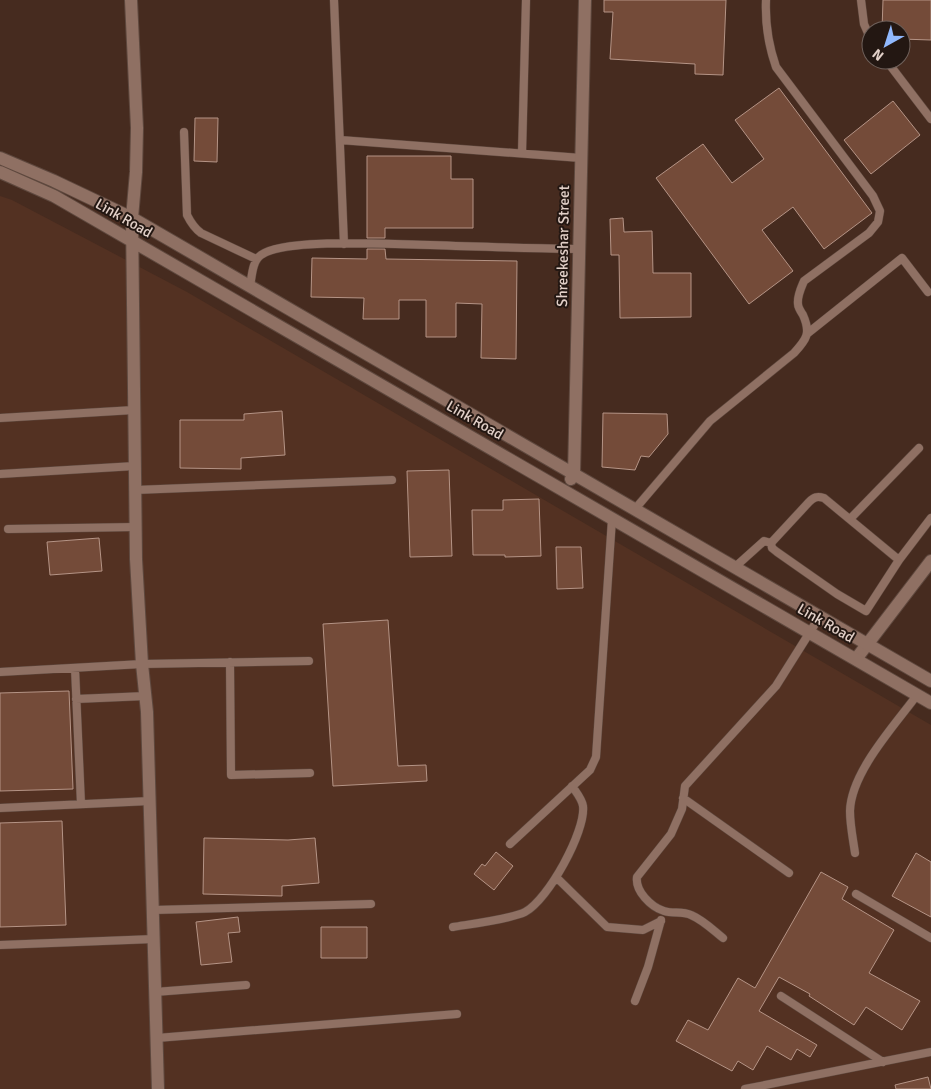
<svg xmlns="http://www.w3.org/2000/svg" width="931" height="1089" viewBox="0 0 931 1089" font-family="Signika,sans-serif">
	<style>
		.built { fill: #533122 }
		.building { fill: #744b39; stroke: #b59486 }
		.lines { fill: none; stroke-linecap: round; stroke-linejoin: round }
		.lane-casing { stroke: #5e483e; stroke-width: 9 }
		.street-casing { stroke: #5e483e; stroke-width: 14 }
		.secondary-casing { stroke: #5e483e; stroke-width: 14 }
		.lane { stroke: #8f7063; stroke-width: 8 }
		.street { stroke: #8f7063; stroke-width: 12 }
		.secondary { stroke: #8f7063; stroke-width: 12 }
		.labels { text-anchor: middle; stroke-width: 4; stroke-linejoin: round; paint-order: stroke }
		.street-label { font-size: 15px; fill: #e2d0c8; stroke: #231712 }
	</style>
	<rect width="100%" height="100%" fill="#462b1f"/>
	<path class="built" d="M 0,196 L 12,200 L 187,292 L 931,725 L 931,1089 L 0,1089 Z"/>
	<path class="building" d="M 604,0 L 726,0 L 723,75 L 695,74 L 695,64 L 610,59 L 613,12 L 604,12 Z
		M 883,0 L 931,0 L 931,40 L 901,39 L 901,30 L 882,30 Z
		M 779,88 L 872,213 L 824,249 L 793,207 L 762,230 L 793,271 L 749,304 L 656,178 L 703,144 L 732,183 L 764,159 L 735,120 Z
		M 893,101 L 920,135 L 871,174 L 844,140 Z
		M 195,118 L 218,118 L 217,162 L 194,161 Z
		M 367,156 L 451,156 L 451,179 L 473,179 L 473,228 L 385,228 L 385,238 L 367,238 Z
		M 623,218 L 624,232 L 652,231 L 653,273 L 691,273 L 691,317 L 620,318 L 619,255 L 611,255 L 610,219 Z
		M 367,249 L 385,249 L 386,259 L 517,261 L 516,359 L 481,358 L 482,304 L 456,303 L 456,337 L 426,337 L 426,300 L 399,300 L 399,319 L 363,319 L 364,298 L 311,297 L 312,258 L 367,259 Z
		M 282,411 L 285,455 L 241,458 L 241,469 L 180,468 L 180,420 L 244,420 L 244,414 Z
		M 603,413 L 667,414 L 668,434 L 649,457 L 641,456 L 635,470 L 602,467 Z
		M 449,470 L 452,556 L 410,557 L 407,471 Z
		M 539,499 L 541,556 L 505,557 L 505,555 L 473,555 L 472,510 L 503,510 L 503,500 Z
		M 99,538 L 102,571 L 50,575 L 47,542 Z
		M 556,547 L 581,547 L 583,588 L 557,589 Z
		M 388,620 L 398,766 L 426,765 L 427,781 L 333,786 L 323,624 Z
		M 69,691 L 73,789 L 0,791 L 0,693 Z
		M 62,821 L 66,925 L 0,927 L 0,823 Z
		M 204,838 L 288,840 L 315,838 L 319,883 L 282,886 L 282,896 L 203,894 Z
		M 496,852 L 513,866 L 494,890 L 474,874 L 482,864 L 485,866 Z
		M 916,853 L 931,862 L 931,917 L 892,896 Z
		M 821,872 L 848,887 L 842,899 L 894,930 L 869,973 L 920,1001 L 902,1030 L 866,1007 L 854,1025 L 809,996 L 810,994 L 779,977 L 759,1011 L 817,1045 L 810,1057 L 797,1049 L 791,1060 L 767,1046 L 753,1070 L 738,1061 L 732,1071 L 676,1041 L 688,1020 L 708,1030 L 738,978 L 755,988 Z
		M 238,917 L 240,932 L 228,933 L 232,962 L 201,965 L 196,922 Z
		M 321,927 L 367,927 L 367,958 L 321,958 Z
		M 928,1077 L 931,1089 L 896,1089 L 895,1085 Z"/>
	<g class="lines">
		<defs>
			<path id="lane" d="M 334,0 L 344,244
				M 861,0 L 864,24 L 871,40
				M 886,60 L 931,119
				M 184,132 L 187,215 C 191,223 194,228 201,233 L 256,259
				M 340,140 L 581,158
				M 522,153 L 526,0
				M 250,286 C 252,277 252,261 261,255 C 285,237 396,245 430,245 C 480,247 529,248 579,249
				M 808,333 L 902,258 L 928,292
				M 0,418 L 134,410
				M 0,474 L 135,466
				M 135,490 L 392,480
				M 635,509 L 710,421 L 794,353 C 807,339 811,333 803,315 C 801,312 798,307 798,304 C 797,296 801,288 804,281 L 869,233 L 878,222 L 880,211 L 873,196 L 776,67 C 768,44 765,24 766,0
				M 850,519 L 919,448
				M 8,529 L 136,527
				M 899,560 L 824,498 C 817,496 814,497 809,502 L 771,543 L 772,548 L 777,552 L 837,594 L 866,611 L 899,560 L 931,518
				M 735,567 L 764,541 L 771,543
				M 230,662 L 231,775 L 310,773
				M 75,668 L 81,804
				M 0,672 L 142,664 L 309,661
				M 76,699 L 146,696
				M 683,798 L 789,873
				M 0,808 L 150,801
				M 510,844 L 590,770 L 596,757 L 612,519
				M 855,853 C 853,839 850,825 850,811 C 851,772 895,725 917,695
				M 556,877 L 607,927 L 643,930 L 661,921
				M 856,894 L 931,938
				M 153,910 L 371,904
				M 453,927 C 471,924 511,919 525,912 C 548,900 586,831 583,806 C 582,799 576,792 572,786
				M 723,938 C 713,930 703,920 691,915 C 682,911 673,914 664,911 C 651,907 635,891 637,877 L 671,834 L 682,809 L 685,786 L 776,686 L 820,616
				M 0,945 L 154,939
				M 155,992 L 246,985
				M 781,996 L 883,1062
				M 635,1001 L 648,967 L 661,920
				M 157,1038 L 457,1014
				M 745,1089 L 931,1052"/>
			<path id="street" d="M 856,659 L 931,561"/>
			<path id="secondary" d="M 131,0 L 137,128 L 136,172 L 132,218 L 136,559 L 142,664 L 147,712 L 158,1089
				M 0,158 L 54,181 L 132,218 L 931,681
				M 0,172 L 54,196 L 931,703
				M 571,479 L 574,474 L 585,0"/>
		</defs>
		<use href="#lane" class="lane-casing"/>
		<use href="#street" class="street-casing"/>
		<use href="#secondary" class="secondary-casing"/>
		<use href="#lane" class="lane"/>
		<use href="#street" class="street"/>
		<use href="#secondary" class="secondary"/>
	</g>
	<g class="labels">
		<g class="street-label">
			<text transform="translate(124 218) rotate(30)" y="5">Link Road</text>
			<text transform="translate(563 246) rotate(-89)" y="5">Shreekeshar Street</text>
			<text transform="translate(475 420) rotate(30)" y="5">Link Road</text>
			<text transform="translate(826 623) rotate(30)" y="5">Link Road</text>
		</g>
	</g>
	<g transform="translate(886 45) rotate(219)"><circle r="24" fill="#231712" stroke="#6f615b"/>
	<path d="M0-4L9 19L0 12L-9 19Z" fill="#90b8fd"/>
	<text y="-8" font-size="14" font-weight="bold" text-anchor="middle" fill="#e2d0c8">N</text>
	</g>
</svg>
